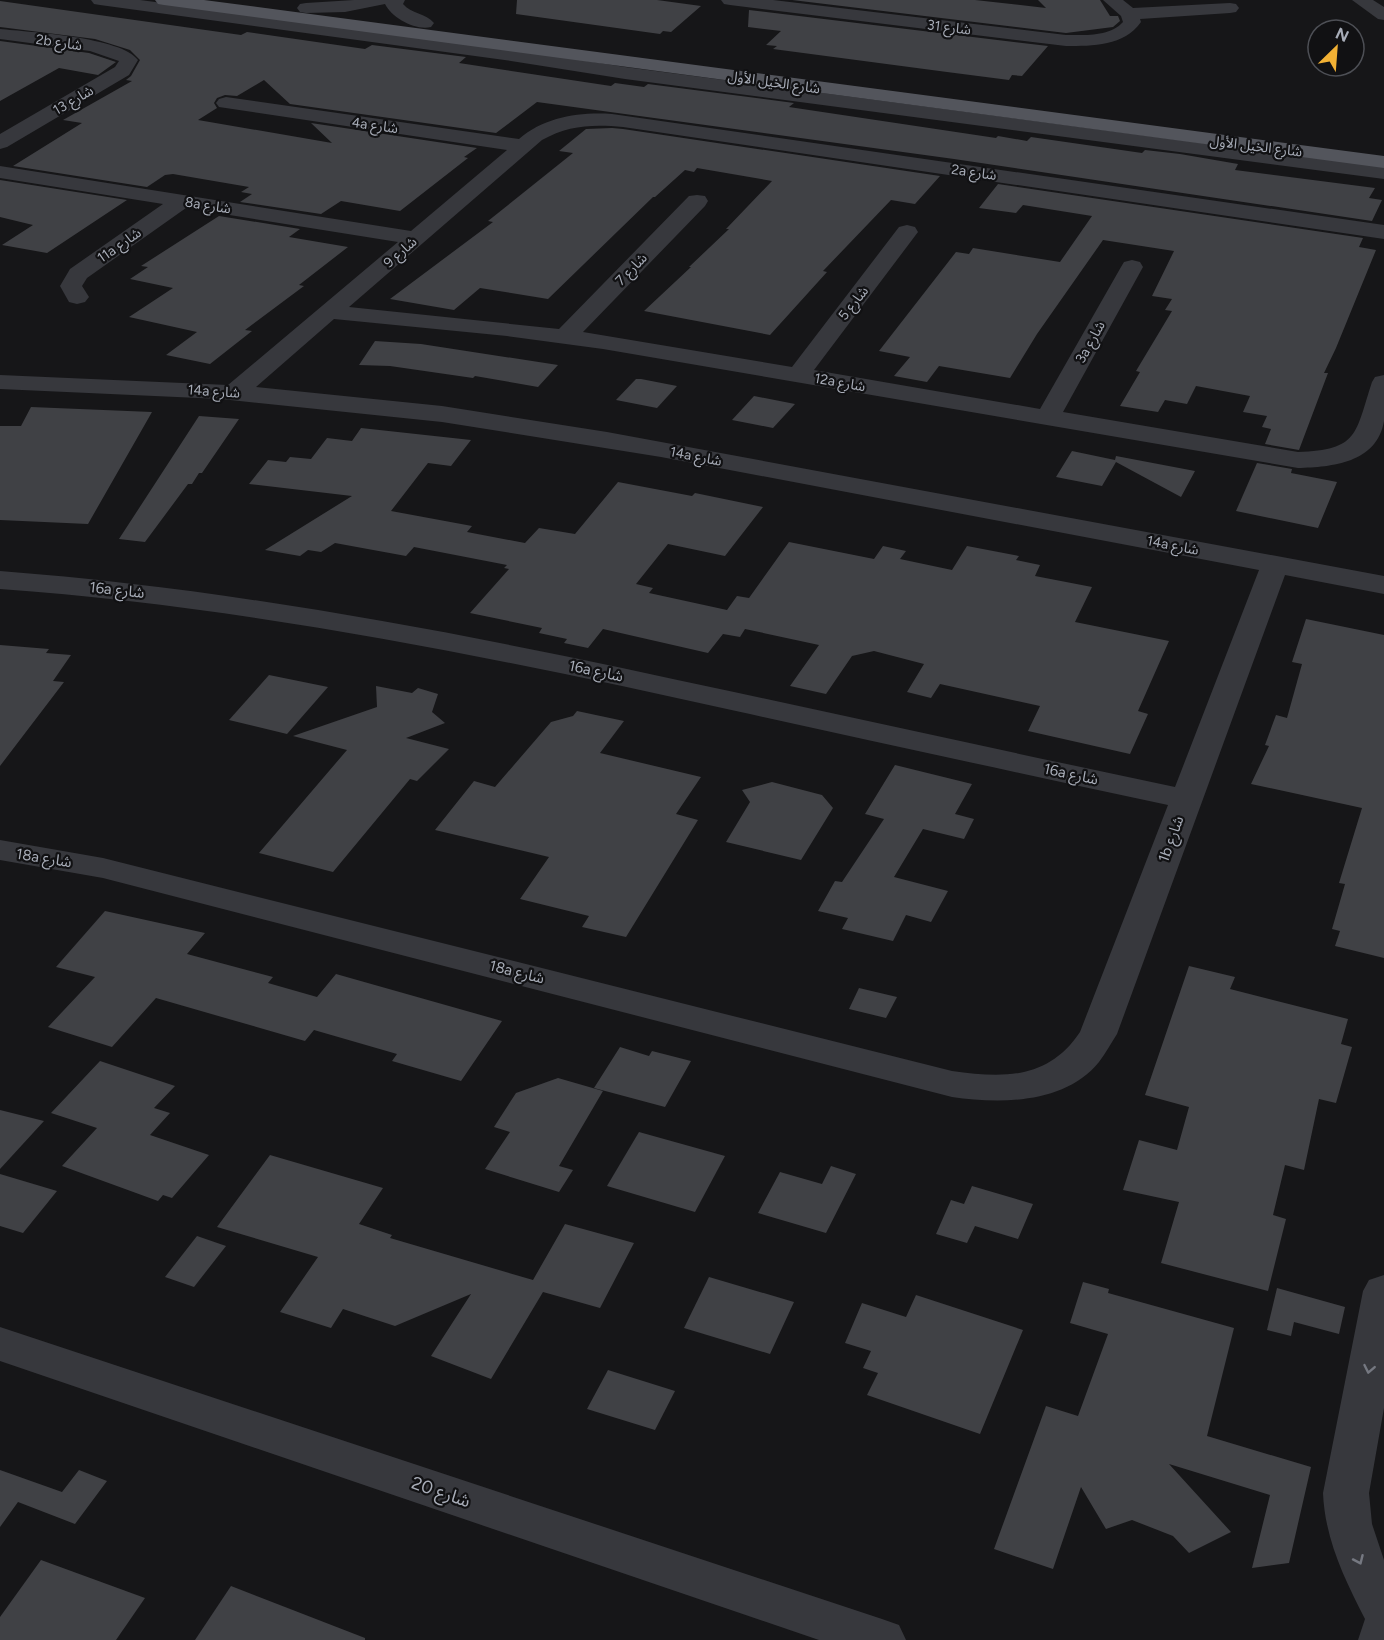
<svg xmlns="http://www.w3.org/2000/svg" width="1384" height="1640" font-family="Figtree,'Noto Sans Arabic',sans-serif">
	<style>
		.building { fill: #404145 }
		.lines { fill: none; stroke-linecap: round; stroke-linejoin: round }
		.minor { fill: #37383d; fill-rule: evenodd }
		.major { fill: #53555c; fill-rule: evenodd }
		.oneway { stroke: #757881 }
		.labels { text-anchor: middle; stroke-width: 4.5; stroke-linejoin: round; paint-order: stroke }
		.far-street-label { font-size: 14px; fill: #a8adb8; stroke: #111113 }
		.street-label { font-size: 15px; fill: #a8adb8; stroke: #111113 }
		.near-street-label { font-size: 18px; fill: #a8adb8; stroke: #111113 }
	</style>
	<rect width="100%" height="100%" fill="#161618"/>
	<!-- building -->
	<g class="building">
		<polygon points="517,0 657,0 701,6 671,32 663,31 660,34 516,14"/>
		<polygon points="792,0 975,0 1046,8 1038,0 1100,0 1110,16 1118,16 1120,21 1113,27 1066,33"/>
		<polygon points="0,1 241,35 247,32 365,49 372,45 466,57 459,63 611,86 615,83 644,87 648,84 794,103 789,107 996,138 998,136 1027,141 1031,137 1142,153 1145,150 1180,154 1238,164 1235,170 1375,188 1369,198 1382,200 1372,221 954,159 537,102 496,133 290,104 264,80 237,96 225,95 217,98 214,103 217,108 198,120 332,143 311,123 477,148 464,157 468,158 400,211 341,201 321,214 240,202 252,194 241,192 249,187 173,174 165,175 147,187 13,166 82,123 63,120 132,81 126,80 131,76 140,60 130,50 95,39 0,27"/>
		<polygon points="749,10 1048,46 1022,76 1012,75 1009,80 947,72 773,49 777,46 766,45 781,31 748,27"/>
		<polygon points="0,41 89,53 116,62 98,75 59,68 0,101"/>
		<polygon points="612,128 623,129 940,176 915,204 891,200 823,271 827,272 770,335 644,311 691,267 689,267 729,229 726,229 772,181 697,168 694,172 685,170 655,197 653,197 548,299 480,288 454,310 390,299 493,222 488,221 573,153 559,151 586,129"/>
		<polygon points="0,180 127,200 47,253 2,245 33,225 0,217"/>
		<polygon points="998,184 1363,238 1359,247 1376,250 1336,348 1324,373 1328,373 1299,450 1265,444 1271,429 1262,427 1267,416 1243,412 1250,396 1196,386 1187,404 1165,400 1158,412 1120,406 1140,372 1136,371 1172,311 1165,310 1172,299 1152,296 1174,251 1103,240 1037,334 1010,378 939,366 927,382 894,376 910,357 879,351 956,252 969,254 973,248 1060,262 1092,216 1023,205 1016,213 979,208"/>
		<polygon points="219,216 300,229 289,237 348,247 299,285 304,286 245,330 252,331 210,364 166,355 197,332 129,317 173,288 130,279 148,267 141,266"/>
		<polygon points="375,341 421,344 558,365 538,387 475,376 473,378 390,366 359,365"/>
		<polygon points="636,379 641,379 677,386 657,408 616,400"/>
		<polygon points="754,396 795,404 773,428 732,420"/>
		<polygon points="31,407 152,412 88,524 0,520 0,426 21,426"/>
		<polygon points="199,416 239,419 202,473 199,473 192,484 188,484 145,542 119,539"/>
		<polygon points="361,428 471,440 451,466 428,463 391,511 472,526 467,532 525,543 539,528 575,534 618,482 692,496 695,493 763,507 725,556 668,544 636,584 653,588 649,593 727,610 737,596 749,598 789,542 874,559 883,546 906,551 900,559 952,570 967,546 1019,556 1016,560 1040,565 1035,576 1092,587 1075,622 1169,641 1138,711 1148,714 1130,754 1028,731 1040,706 940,684 931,698 907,692 924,664 874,651 852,656 826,694 790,686 819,645 745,629 740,637 723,634 708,653 603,629 588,648 564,643 567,639 539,633 542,628 470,613 509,569 504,568 507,565 414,547 406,556 335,543 321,552 308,550 300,556 265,550 352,496 249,484 268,460 286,462 290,457 311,459 327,438 352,441"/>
		<polygon points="1072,451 1115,460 1116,456 1195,471 1181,497 1116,462 1102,486 1056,477"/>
		<polygon points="1257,463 1292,469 1291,473 1337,482 1318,528 1236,511"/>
		<polygon points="1306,619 1384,635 1384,958 1335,946 1340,931 1332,929 1345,884 1339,883 1362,808 1251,784 1269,746 1265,745 1276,715 1287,718 1302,664 1292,662"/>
		<polygon points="0,645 49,649 46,653 71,655 53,681 64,682 0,766"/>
		<polygon points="269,675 328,687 287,734 229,720"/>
		<polygon points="376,686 412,693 418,688 438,694 432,712 445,723 406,738 449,749 417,781 410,779 333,872 259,853 347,750 293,736 377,707"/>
		<polygon points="577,711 624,721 600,753 701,777 676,814 698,820 626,937 582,927 589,916 520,899 549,857 435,830 474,781 495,787 551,722 573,716"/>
		<polygon points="895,765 972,784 955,814 974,819 964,839 923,829 894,877 948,891 931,922 906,915 893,941 842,929 848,918 818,911 835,881 842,882 884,819 865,814"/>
		<polygon points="772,782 822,795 833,808 801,860 726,842 750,802 742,790"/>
		<polygon points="105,911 205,933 187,954 273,977 268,983 317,997 336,974 502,1021 461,1081 392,1061 397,1054 314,1030 305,1041 156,998 112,1047 48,1027 95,977 56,967"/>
		<polygon points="1189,966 1235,977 1230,989 1348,1019 1341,1044 1352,1047 1336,1103 1319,1099 1304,1170 1285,1165 1273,1215 1286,1219 1268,1291 1161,1263 1179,1202 1123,1190 1139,1140 1177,1150 1189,1107 1145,1095"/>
		<polygon points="859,988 897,997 886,1018 849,1009"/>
		<polygon points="620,1047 649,1056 652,1051 691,1061 665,1107 594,1088"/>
		<polygon points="100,1061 175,1086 154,1108 170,1113 150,1135 209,1155 172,1198 163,1195 158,1201 62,1166 97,1128 51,1113"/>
		<polygon points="558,1078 603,1091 559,1166 573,1170 559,1192 485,1169 510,1132 494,1127 516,1093"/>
		<polygon points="0,1110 44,1121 0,1169"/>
		<polygon points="639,1132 725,1156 695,1212 607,1186"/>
		<polygon points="270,1155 383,1188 359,1224 392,1235 390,1238 533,1280 565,1224 634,1243 600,1308 543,1292 491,1379 431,1356 471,1294 395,1326 343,1309 331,1328 280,1312 318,1257 217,1227"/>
		<polygon points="831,1166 856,1174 826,1233 758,1213 780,1172 822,1184"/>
		<polygon points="0,1174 57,1191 23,1233 0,1226"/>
		<polygon points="972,1186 1033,1204 1018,1239 975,1226 967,1243 936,1234 951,1200 964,1204"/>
		<polygon points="197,1236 226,1246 194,1287 165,1277"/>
		<polygon points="709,1277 794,1302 770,1354 684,1328"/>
		<polygon points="1083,1282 1109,1289 1108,1293 1234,1328 1207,1436 1311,1467 1289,1563 1252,1568 1270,1495 1169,1464 1231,1532 1189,1553 1173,1536 1132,1520 1106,1529 1081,1487 1053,1569 994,1549 1046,1406 1078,1416 1108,1334 1070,1323"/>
		<polygon points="1277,1288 1345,1307 1339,1334 1294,1322 1291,1336 1267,1330"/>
		<polygon points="916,1295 1023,1330 980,1434 867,1395 878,1373 863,1368 871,1351 845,1343 862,1303 906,1317"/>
		<polygon points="608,1370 675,1391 655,1430 587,1409"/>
		<polygon points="0,1470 62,1492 79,1470 107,1481 75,1524 18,1502 0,1527"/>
		<polygon points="41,1560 145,1598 116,1640 0,1640 0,1617"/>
		<polygon points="231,1586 365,1638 365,1640 195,1640"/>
	</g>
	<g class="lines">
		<!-- minor -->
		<g class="minor">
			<polygon points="91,0 140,0 511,49 625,67 1384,167 1384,179 625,79 511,61 100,5 94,4"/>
			<path d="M354,0H405L403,4C411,14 426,13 434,23L431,27C416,31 392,18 385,4L345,12L306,13L300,12L297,8L300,4L306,3Z"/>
			<path d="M721,0H773L1066,35C1084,35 1110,37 1123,22L1121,16L1103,0H1123L1133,8L1230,3L1236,4L1239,8L1236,12L1230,13L1140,19L1141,22C1124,46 1093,46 1066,46L730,5L724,4Z"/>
			<polygon points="1352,0 1373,0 1384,7 1384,20 1378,19"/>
			<path d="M0,29C29,32 122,37 138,60L129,75L7,147L0,149V134L115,67L119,61L90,51L0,39Z"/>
			<path d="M226,97L519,139C545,117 578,112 612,114L1384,225V239L623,127C594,124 568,125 542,140L349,307L559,329L689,196L697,195L705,196L708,201L705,206L583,332L792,367L899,227L907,225L915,227L918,232L814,370L1040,409L1121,267L1124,262L1132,260L1140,262L1143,267L1063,412L1298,452C1359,450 1355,434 1372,382L1375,377L1384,375C1384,389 1384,407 1384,421C1377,463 1332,467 1298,468L603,349L507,336L334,319L256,387L442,406L607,432L1384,576V594L1285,575L1117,1034C1111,1043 1106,1053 1099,1062C1065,1104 1001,1104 952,1097L103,878L0,860V840L103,858L952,1071C1003,1078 1048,1080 1080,1032L1168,805C1024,774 880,743 736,711C492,657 249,607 0,589V571C249,590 491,639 734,692C881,724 1028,756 1175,787L1259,570L661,457L442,422L221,399L0,389V375L228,385L398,242L186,208L87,278L82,286L89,297L85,302L77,304L69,302L60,286L70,269L163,204L0,178V166L411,231L507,150L219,107L216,103L219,99Z"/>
			<path d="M1384,1275V1408L1369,1493L1372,1524L1384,1560V1640H1358L1365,1619C1344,1578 1325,1539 1323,1493L1363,1291L1369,1280Z"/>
			<polygon points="0,1327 882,1619 899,1625 906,1640 819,1640 0,1361"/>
		</g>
		<!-- major -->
		<polygon class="major" points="155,0 204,0 1384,156 1384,168 164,5 158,4"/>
	</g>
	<!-- one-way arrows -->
	<defs><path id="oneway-chevron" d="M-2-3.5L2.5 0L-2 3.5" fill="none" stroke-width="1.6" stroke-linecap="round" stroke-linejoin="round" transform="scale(1.5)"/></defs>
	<g class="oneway">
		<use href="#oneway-chevron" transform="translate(1369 1369) rotate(101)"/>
		<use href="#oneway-chevron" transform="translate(1359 1560) rotate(66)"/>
	</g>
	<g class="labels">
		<!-- far-street labels -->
		<g class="far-street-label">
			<text transform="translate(949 27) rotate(7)" y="5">شارع 31</text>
			<text transform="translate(59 42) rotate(8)" y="5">2b شارع</text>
			<text transform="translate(774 82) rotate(8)" y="5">شارع الخيل الأول</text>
			<text transform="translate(73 100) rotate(-30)" y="5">شارع 13</text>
			<text transform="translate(375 125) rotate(8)" y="5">4a شارع</text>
			<text transform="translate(1256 146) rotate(7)" y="5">شارع الخيل الأول</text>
			<text transform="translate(974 172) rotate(8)" y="5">2a شارع</text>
			<text transform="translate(208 205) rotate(9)" y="5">8a شارع</text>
			<text transform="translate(119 245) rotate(-35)" y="5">11a شارع</text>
			<text transform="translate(400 252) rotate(-41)" y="5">شارع 9</text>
			<text transform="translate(631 269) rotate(-46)" y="5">شارع 7</text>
			<text transform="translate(853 303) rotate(-52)" y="5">شارع 5</text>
			<text transform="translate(1090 342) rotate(-61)" y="5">3a شارع</text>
			<text transform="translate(840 382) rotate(10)" y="5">12a شارع</text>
			<text transform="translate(214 391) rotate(4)" y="5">14a شارع</text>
			<text transform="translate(696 456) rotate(11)" y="5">14a شارع</text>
			<text transform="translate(1173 545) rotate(11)" y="5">14a شارع</text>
		</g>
		<!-- street labels -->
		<g class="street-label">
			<text transform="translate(117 590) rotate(6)" y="5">16a شارع</text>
			<text transform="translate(596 671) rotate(12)" y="5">16a شارع</text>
			<text transform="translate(1071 774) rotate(12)" y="5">16a شارع</text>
			<text transform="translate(1171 839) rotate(-70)" y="5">1b شارع</text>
			<text transform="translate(44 858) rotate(9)" y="5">18a شارع</text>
			<text transform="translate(517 972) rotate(14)" y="5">18a شارع</text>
		</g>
		<!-- near-street labels -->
		<g class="near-street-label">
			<text transform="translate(441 1492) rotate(19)" y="6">شارع 20</text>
		</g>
	</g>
	<!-- north arrow -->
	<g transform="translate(1336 48) rotate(25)"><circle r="28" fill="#111113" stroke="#4d4f55" stroke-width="1.5"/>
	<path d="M0-4.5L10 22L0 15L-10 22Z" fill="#f2b134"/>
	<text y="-9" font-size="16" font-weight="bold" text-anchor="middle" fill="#a8adb8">N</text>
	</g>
</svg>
